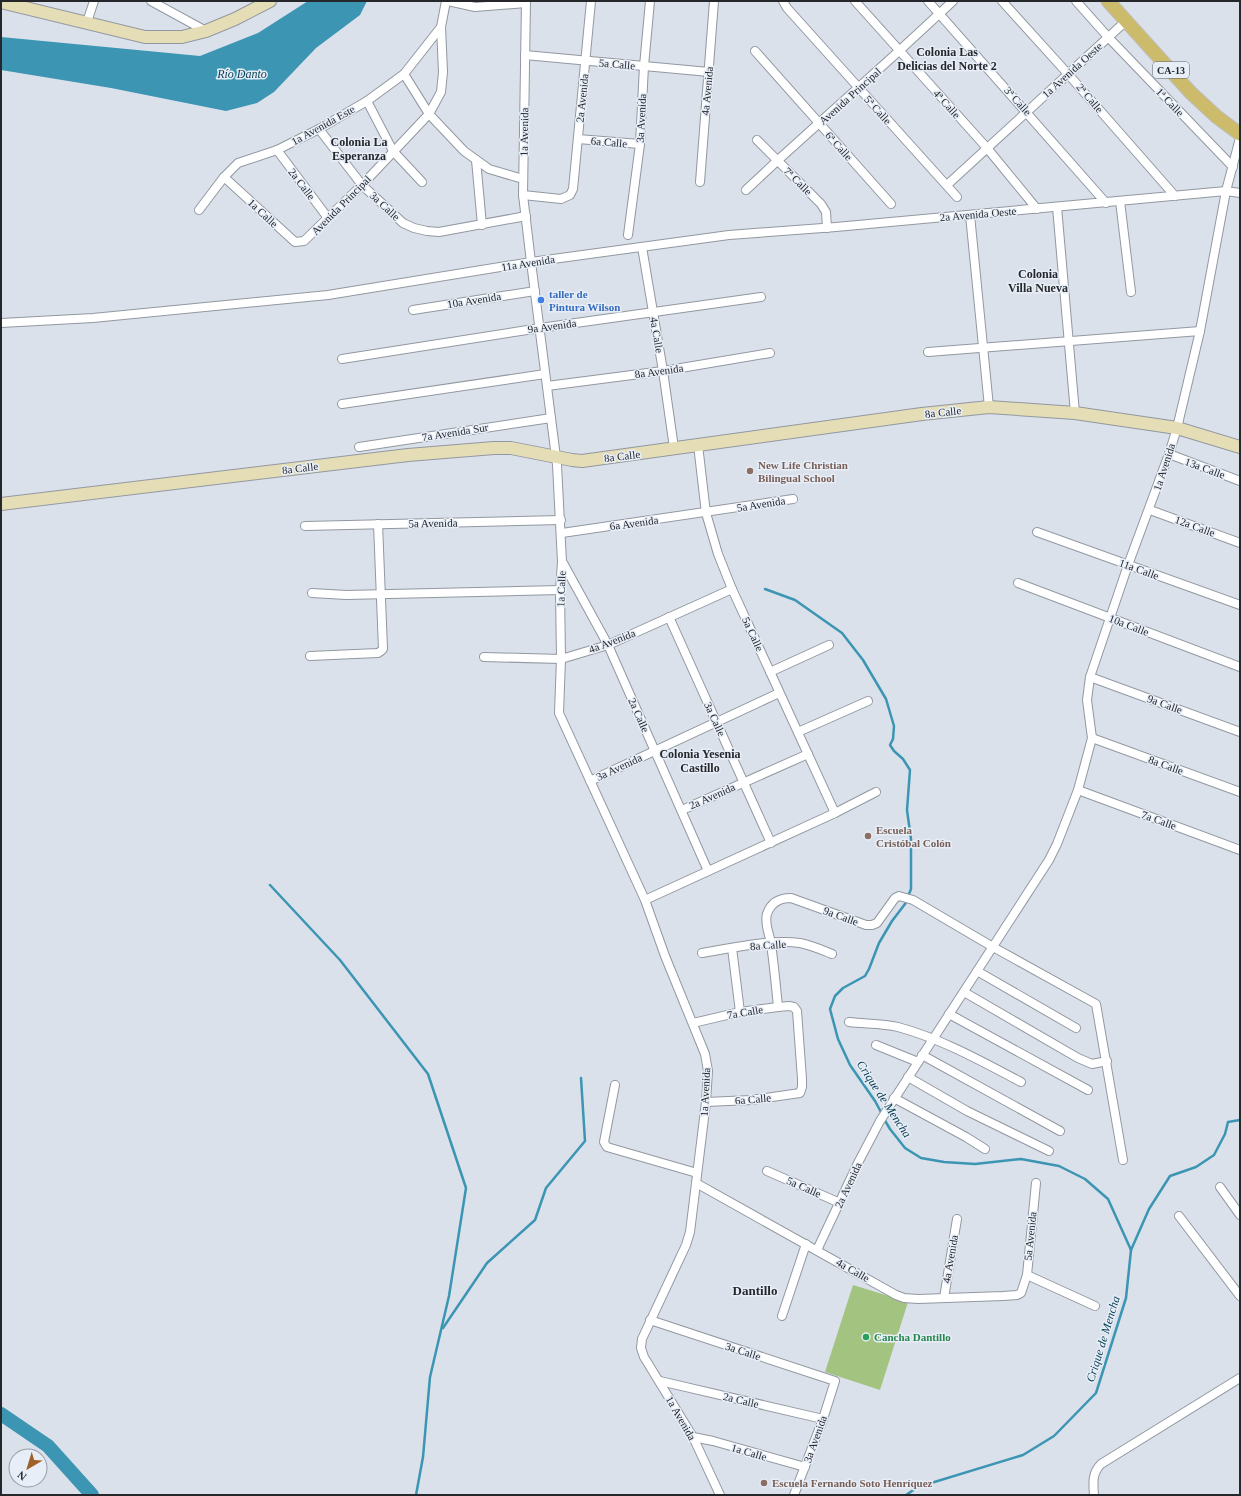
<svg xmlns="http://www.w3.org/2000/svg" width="1241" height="1496" font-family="'Times New Roman',serif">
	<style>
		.green { fill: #a3c380 }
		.water { fill: #3b95b3 }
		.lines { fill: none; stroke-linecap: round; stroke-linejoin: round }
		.stream { stroke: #3b95b3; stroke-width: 2.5 }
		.river { stroke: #3b95b3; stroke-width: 14 }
		.street-casing { stroke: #9298a1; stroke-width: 10 }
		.secondary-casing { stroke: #9298a1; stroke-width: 14 }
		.primary-casing { stroke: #bebebf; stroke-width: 15 }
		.street { stroke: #fff; stroke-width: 8 }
		.secondary { stroke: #e5ddb5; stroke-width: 12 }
		.primary { stroke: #cbbb6a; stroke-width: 13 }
		.shop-dot { fill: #3f7fe0; stroke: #e7eef8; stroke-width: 1.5 }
		.education-dot { fill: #8d6e63; stroke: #e7eef8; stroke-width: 1.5 }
		.leisure-dot { fill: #2e9e5b; stroke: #e7eef8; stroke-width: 1.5 }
		.labels { text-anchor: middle; stroke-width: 3; stroke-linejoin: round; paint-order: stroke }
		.shield { fill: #e7eef8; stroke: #5f6368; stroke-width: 1 }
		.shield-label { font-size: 10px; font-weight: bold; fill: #25272b }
		.street-label { font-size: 11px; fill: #25272b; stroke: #e7eef8 }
		.shop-label { font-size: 11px; font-weight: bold; fill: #366cbe; stroke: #e7eef8; text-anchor: start }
		.education-label { font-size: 11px; font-weight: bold; fill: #785e54; stroke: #e7eef8; text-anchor: start }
		.leisure-label { font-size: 11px; font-weight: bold; fill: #27864d; stroke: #e7eef8; text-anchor: start }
		.neighbourhood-label { font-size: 12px; font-weight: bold; fill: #25272b; stroke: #e7eef8 }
		.water-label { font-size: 12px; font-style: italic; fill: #063d4e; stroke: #e7eef8 }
		.quarter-label { font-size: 13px; font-weight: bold; fill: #25272b; stroke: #e7eef8 }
	</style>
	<rect width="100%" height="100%" fill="#dae1ea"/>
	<!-- green -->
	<polygon class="green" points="853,1285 908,1302 880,1390 825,1372"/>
	<!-- water -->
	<polygon class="water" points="308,1 367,1 360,15 316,48 274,92 257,103 226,111 111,88 1,70 1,37 200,56 258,33"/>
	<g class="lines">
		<!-- stream -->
		<g class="stream">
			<polyline points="765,589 795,600 842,633 863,660 886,699 894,726 893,739 890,745 894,751 903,759 910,770 907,810 911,839 911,889 905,904 892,921 879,943 869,969 865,976 843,988 835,996 830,1009 838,1039 850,1065 875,1101 882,1114"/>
			<polyline points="270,885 340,960 428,1074 466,1188 449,1296 430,1377 423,1457 416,1495"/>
			<polyline points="884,1119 890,1129 905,1148 921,1158 944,1162 975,1164 1021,1159 1059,1166 1085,1179 1108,1199 1131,1250 1126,1298 1096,1393 1054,1436 1023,1455 918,1487 906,1495"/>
			<polyline points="1131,1250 1149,1209 1170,1176 1196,1167 1214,1155 1225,1134 1228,1122 1240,1120"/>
			<polyline points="443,1328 487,1263 535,1220 546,1188 585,1141 581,1078"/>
		</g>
		<!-- river -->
		<polyline class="river" points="1,1414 48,1446 92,1495"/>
		<defs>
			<g id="street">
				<polyline points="151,1 206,31"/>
				<polyline points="448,1 475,7 526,3"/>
				<polyline points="526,1 523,195 531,262 557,465 562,562 560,590 561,659 559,713 645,900 665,956 705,1054 708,1071 706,1102 690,1232 686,1245 642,1339 641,1348 644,1357 693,1437 720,1495"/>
				<polyline points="783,1 787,8 957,197"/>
				<polyline points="855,1 987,148 1037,209"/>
				<polyline points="928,1 1106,203"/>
				<polyline points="1002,1 1068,74 1175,196"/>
				<polyline points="1076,1 1108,37 1233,167"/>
				<polyline points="87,22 94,1"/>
				<polyline points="755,51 891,204"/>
				<polyline points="525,55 709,72"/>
				<polyline points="404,74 429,114 464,151 489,169 523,179"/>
				<polyline points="367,101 393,151 422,182"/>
				<polyline points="319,129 362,185 403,223 414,228 427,231 439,232 526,216"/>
				<polyline points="578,139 640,144"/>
				<polyline points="757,140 821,204 826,212 827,228"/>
				<polyline points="277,150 328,218"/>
				<polyline points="476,160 482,225"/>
				<polyline points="224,177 295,242 304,241 362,185 429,114 441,92 443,72 441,27 446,1"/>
				<polyline points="700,182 714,1"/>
				<polyline points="947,185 1126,21"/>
				<polyline points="746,190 777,161 899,51 953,1"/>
				<polyline points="523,195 561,199 570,195 573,189 591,1"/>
				<polyline points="1120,201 1131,292"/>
				<polyline points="1057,207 1075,413"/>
				<polyline points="199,210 224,177 238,163 277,150 319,129 367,101 404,74 441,27"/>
				<polyline points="970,215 989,407"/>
				<polyline points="628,235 640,144 644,66 650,1"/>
				<polyline points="642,247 663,371 674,448"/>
				<polyline points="413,310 535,291"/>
				<polyline points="1,323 93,318 328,295 531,262 729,235 836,227 1226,191 1240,193"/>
				<polyline points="928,352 1200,331"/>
				<polyline points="342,359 540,328 761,297"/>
				<polyline points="547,386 663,371 770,353"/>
				<polyline points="342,404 545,374"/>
				<polyline points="698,445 706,513 718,554 732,589 835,813"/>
				<polyline points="359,447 551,418"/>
				<polyline points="1169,454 1240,481"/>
				<polyline points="1150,510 1240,543"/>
				<polyline points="305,526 561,520"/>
				<polyline points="1037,532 1240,605"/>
				<polyline points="562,533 793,499"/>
				<polyline points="563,563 608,645 708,871"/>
				<polyline points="1018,583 1240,667"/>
				<polyline points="312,593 346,595 560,590"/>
				<polyline points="669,617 771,843"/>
				<polyline points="310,656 378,653 381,651 383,649 378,524"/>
				<polyline points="484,657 561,659 608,645 732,589"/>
				<polyline points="770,672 829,645"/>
				<polyline points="1090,677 1240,732"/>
				<polyline points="798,732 868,701"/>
				<polyline points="1092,738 1240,792"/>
				<polyline points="590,781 779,693"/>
				<polyline points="1078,790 1240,850"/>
				<polyline points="682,810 808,754"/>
				<polyline points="645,900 835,813 876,792"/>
				<polyline points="732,948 740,1012"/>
				<path d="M702,953C732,948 770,939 800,943C811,945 822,950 832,954"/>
				<polyline points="977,971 1076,1028"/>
				<polyline points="964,992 1078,1058 1092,1064 1107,1061"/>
				<path d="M778,1007C776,986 774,965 771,944C770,935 764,924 767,914C771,902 780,898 791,898L866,925H872L877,923L895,898L899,896L913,900L993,947L1096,1004L1123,1160"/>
				<polyline points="949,1014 1088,1090"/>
				<path d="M849,1022C864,1024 882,1023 898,1027C942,1039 981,1061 1021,1082"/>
				<polyline points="693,1023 740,1012 778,1007 789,1006 794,1007 797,1011 802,1079 802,1087 800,1093 751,1100 706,1102"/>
				<polyline points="876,1045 918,1062"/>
				<polyline points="922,1055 1060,1131"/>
				<polyline points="908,1077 967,1111 1049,1151"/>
				<polyline points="615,1085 604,1142 607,1147 697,1173"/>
				<polyline points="894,1098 966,1137 985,1149"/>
				<polyline points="767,1171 840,1203"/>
				<polyline points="696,1183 896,1295 904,1298 918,1299 1003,1296 1017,1295 1021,1293 1027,1275 1036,1183"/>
				<polyline points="1220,1187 1240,1215"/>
				<polyline points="1179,1216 1240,1296"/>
				<polyline points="817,1250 859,1161 880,1121 1049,860 1057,844 1078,790 1092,738 1087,700 1090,677 1128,565 1169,454 1177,428 1200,331 1226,191 1240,138"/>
				<polyline points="1027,1275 1095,1306"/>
				<polyline points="944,1298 957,1219"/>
				<polyline points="782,1316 806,1244"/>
				<polyline points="650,1320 835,1381 823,1419 794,1495"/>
				<polyline points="660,1381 823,1419"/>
				<polyline points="693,1437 713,1441 805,1467"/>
				<path d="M1094,1495C1093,1483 1092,1473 1101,1464L1240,1378"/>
			</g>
			<g id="secondary">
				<polyline points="1,2 145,37 182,37 206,31 235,19 270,1"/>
				<polyline points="1,504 408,455 494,448 511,448 572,460 582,461 922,414 989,407 1075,413 1177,428 1240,447"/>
			</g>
			<polyline id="primary" points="1108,1 1191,93 1217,117 1240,134"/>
		</defs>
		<!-- street casing -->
		<use href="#street" class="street-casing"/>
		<!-- secondary casing -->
		<use href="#secondary" class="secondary-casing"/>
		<!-- primary casing -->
		<use href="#primary" class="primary-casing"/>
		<!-- street -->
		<use href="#street" class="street"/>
		<!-- secondary -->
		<use href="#secondary" class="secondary"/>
		<!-- primary -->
		<use href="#primary" class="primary"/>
	</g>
	<!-- markers -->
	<circle class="shop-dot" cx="541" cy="300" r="4"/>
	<g class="education-dot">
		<circle cx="750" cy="471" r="4"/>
		<circle cx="868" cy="836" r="4"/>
		<circle cx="764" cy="1483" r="4"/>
	</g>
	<circle class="leisure-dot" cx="866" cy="1337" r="4"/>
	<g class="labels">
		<!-- shield labels -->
		<rect class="shield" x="1153" y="62" width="36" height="16" rx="3"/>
		<g class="shield-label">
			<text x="1171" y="74">CA-13</text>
		</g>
		<!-- street labels -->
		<g class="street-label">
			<text transform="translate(617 64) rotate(5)" y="4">5a Calle</text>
			<text transform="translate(1072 70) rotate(-42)" y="4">1a Avenida Oeste</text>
			<text transform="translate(707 91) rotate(-85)" y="4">4a Avenida</text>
			<text transform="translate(850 96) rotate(-42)" y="4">Avenida Principal</text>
			<text transform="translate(582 98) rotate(-84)" y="4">2a Avenida</text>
			<text transform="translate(1090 98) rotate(49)" y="4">2ª Calle</text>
			<text transform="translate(1018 101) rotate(48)" y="4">3ª Calle</text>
			<text transform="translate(1170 102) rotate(46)" y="4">1ª Calle</text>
			<text transform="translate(947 104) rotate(48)" y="4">4ª Calle</text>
			<text transform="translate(878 110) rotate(48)" y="4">5ª Calle</text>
			<text transform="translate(641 118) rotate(-87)" y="4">3a Avenida</text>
			<text transform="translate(323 125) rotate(-29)" y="4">1a Avenida Este</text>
			<text transform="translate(524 132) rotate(-89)" y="4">1a Avenida</text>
			<text transform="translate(609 142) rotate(5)" y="4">6a Calle</text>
			<text transform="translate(839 146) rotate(48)" y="4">6ª Calle</text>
			<text transform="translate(798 181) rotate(45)" y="4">7ª Calle</text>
			<text transform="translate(302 184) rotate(53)" y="4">2a Calle</text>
			<text transform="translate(341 205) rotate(-45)" y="4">Avenida Principal</text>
			<text transform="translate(385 206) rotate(43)" y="4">3a Calle</text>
			<text transform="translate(263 213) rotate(43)" y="4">1a Calle</text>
			<text transform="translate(978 214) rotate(-5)" y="4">2a Avenida Oeste</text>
			<text transform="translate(528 263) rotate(-9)" y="4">11a Avenida</text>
			<text transform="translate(474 300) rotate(-9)" y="4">10a Avenida</text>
			<text transform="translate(552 326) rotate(-8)" y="4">9a Avenida</text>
			<text transform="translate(657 335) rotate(80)" y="4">4a Calle</text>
			<text transform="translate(659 371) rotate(-8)" y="4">8a Avenida</text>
			<text transform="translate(943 412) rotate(-6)" y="4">8a Calle</text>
			<text transform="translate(455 432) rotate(-9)" y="4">7a Avenida Sur</text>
			<text transform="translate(622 456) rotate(-7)" y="4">8a Calle</text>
			<text transform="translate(1164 467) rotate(-72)" y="4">1a Avenida</text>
			<text transform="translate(300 468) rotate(-7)" y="4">8a Calle</text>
			<text transform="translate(1205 468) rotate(20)" y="4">13a Calle</text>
			<text transform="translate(761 504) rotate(-9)" y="4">5a Avenida</text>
			<text transform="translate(433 523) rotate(-1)" y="4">5a Avenida</text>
			<text transform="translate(634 523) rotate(-8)" y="4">6a Avenida</text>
			<text transform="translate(1195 526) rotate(20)" y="4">12a Calle</text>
			<text transform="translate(1139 569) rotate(20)" y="4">11a Calle</text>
			<text transform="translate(561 589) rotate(-88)" y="4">1a Calle</text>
			<text transform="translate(1129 625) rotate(21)" y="4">10a Calle</text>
			<text transform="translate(753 634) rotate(65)" y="4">5a Calle</text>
			<text transform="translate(612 641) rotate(-21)" y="4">4a Avenida</text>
			<text transform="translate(1165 704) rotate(20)" y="4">9a Calle</text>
			<text transform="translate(639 715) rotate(66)" y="4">2a Calle</text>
			<text transform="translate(715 719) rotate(65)" y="4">3a Calle</text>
			<text transform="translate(1166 765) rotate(20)" y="4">8a Calle</text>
			<text transform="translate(619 767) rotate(-25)" y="4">3a Avenida</text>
			<text transform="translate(712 796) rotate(-24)" y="4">2a Avenida</text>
			<text transform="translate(1159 820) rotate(20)" y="4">7a Calle</text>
			<text transform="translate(841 916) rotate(20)" y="4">9a Calle</text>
			<text transform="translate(768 945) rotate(-4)" y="4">8a Calle</text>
			<text transform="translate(745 1012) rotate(-10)" y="4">7a Calle</text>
			<text transform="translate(705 1092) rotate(-87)" y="4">1a Avenida</text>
			<text transform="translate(753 1099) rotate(-5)" y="4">6a Calle</text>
			<text transform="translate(848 1185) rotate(-65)" y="4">2a Avenida</text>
			<text transform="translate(804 1187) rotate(24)" y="4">5a Calle</text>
			<text transform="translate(1030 1236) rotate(-84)" y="4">5a Avenida</text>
			<text transform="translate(950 1259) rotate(-80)" y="4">4a Avenida</text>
			<text transform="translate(853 1270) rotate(30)" y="4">4a Calle</text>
			<text transform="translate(743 1351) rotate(18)" y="4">3a Calle</text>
			<text transform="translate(741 1400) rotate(13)" y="4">2a Calle</text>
			<text transform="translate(681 1418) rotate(60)" y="4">1a Avenida</text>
			<text transform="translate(815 1439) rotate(-70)" y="4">3a Avenida</text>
			<text transform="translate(749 1452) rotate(16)" y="4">1a Calle</text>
		</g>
		<!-- shop labels -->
		<g class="shop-label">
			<text x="549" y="298">taller de<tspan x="549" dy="13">Pintura Wilson</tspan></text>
		</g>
		<!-- education labels -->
		<g class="education-label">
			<text x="758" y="469">New Life Christian<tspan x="758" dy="13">Bilingual School</tspan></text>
			<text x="876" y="834">Escuela<tspan x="876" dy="13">Cristóbal Colón</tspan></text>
			<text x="772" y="1487">Escuela Fernando Soto Henríquez</text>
		</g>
		<!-- leisure labels -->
		<g class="leisure-label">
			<text x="874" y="1341">Cancha Dantillo</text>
		</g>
		<!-- neighbourhood labels -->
		<g class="neighbourhood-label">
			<text x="947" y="56">Colonia Las<tspan x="947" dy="14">Delicias del Norte 2</tspan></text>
			<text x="359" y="146">Colonia La<tspan x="359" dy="14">Esperanza</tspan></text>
			<text x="1038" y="278">Colonia<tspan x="1038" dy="14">Villa Nueva</tspan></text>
			<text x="700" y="758">Colonia Yesenia<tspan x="700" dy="14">Castillo</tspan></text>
		</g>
		<!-- water labels -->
		<g class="water-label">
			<text x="242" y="78">Río Danto</text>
			<text transform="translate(884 1099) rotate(57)" y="4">Crique de Mencha</text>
			<text transform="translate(1103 1339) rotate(-73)" y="4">Crique de Mencha</text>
		</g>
		<!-- quarter labels -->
		<g class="quarter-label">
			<text x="755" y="1295">Dantillo</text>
		</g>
	</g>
	<!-- border -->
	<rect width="1241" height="1496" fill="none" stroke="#25272b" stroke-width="4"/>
	<!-- north arrow -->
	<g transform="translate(28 1468) rotate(218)"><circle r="19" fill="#e7eef8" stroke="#999ea6"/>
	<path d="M0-3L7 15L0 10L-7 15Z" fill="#a06129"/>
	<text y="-6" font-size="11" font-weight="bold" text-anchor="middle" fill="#25272b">N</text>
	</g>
</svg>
